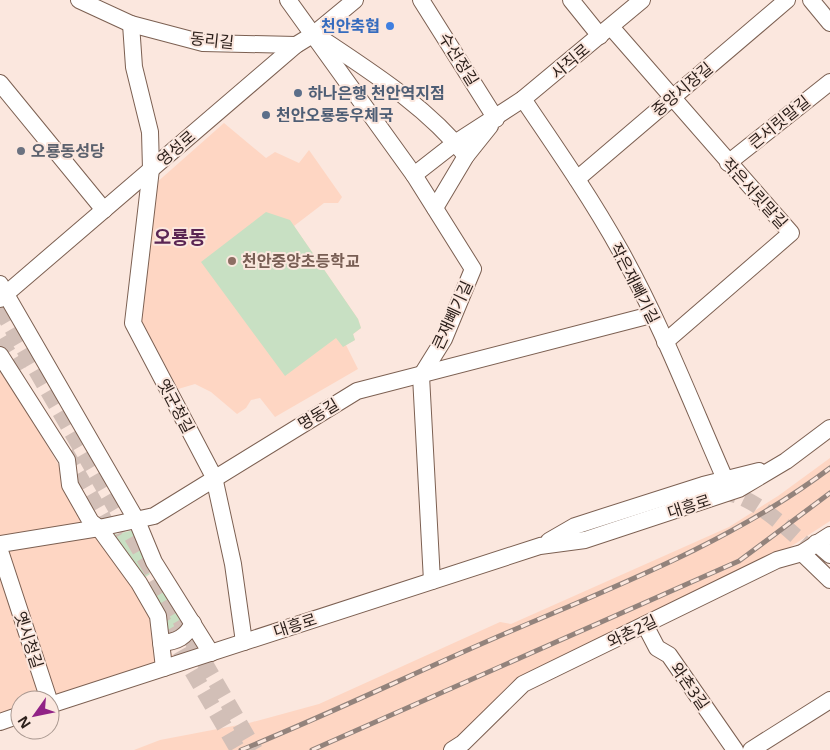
<svg xmlns="http://www.w3.org/2000/svg" width="830" height="750" font-family="'Noto Sans','Noto Sans KR',sans-serif">
	<style>
		.built { fill: #fed6c3 }
		.grass { fill: #c8e0c3 }
		.lines { fill: none; stroke-linecap: round; stroke-linejoin: round }
		.minor-tunnel { stroke: #d2bfb7; stroke-width: 16; stroke-dasharray: 16 8; stroke-linecap: butt }
		.minor-casing { stroke: #7c6052; stroke-width: 18 }
		.minor { stroke: #fff; stroke-width: 16 }
		.rail-casing { stroke: #93837c; stroke-width: 5 }
		.rail { stroke: #fbe7de; stroke-width: 3; stroke-dasharray: 9; stroke-linecap: butt }
		.shop-dot { fill: #3f7fe0; stroke: #fbe7de; stroke-width: 2 }
		.service-dot { fill: #5c6f8a; stroke: #fbe7de; stroke-width: 2 }
		.worship-dot { fill: #6b7280; stroke: #fbe7de; stroke-width: 2 }
		.education-dot { fill: #8d6e63; stroke: #fbe7de; stroke-width: 2 }
		.labels { text-anchor: middle; stroke-width: 4; stroke-linejoin: round; paint-order: stroke }
		.shop-label { font-size: 16px; font-weight: bold; fill: #366cbe; stroke: #fbe7de; text-anchor: end }
		.street-label { font-size: 16px; fill: #2d211c; stroke: #fbe7de }
		.service-label { font-size: 16px; font-weight: bold; fill: #4e5e75; stroke: #fbe7de; text-anchor: start }
		.worship-label { font-size: 16px; font-weight: bold; fill: #5b616d; stroke: #fbe7de; text-anchor: start }
		.education-label { font-size: 16px; font-weight: bold; fill: #785e54; stroke: #fbe7de; text-anchor: start }
		.quarter-label { font-size: 19px; font-weight: bold; fill: #5a2553; stroke: #fbe7de }
	</style>
	<rect width="100%" height="100%" fill="#fbe7de"/>
	<!-- built -->
	<g class="built">
		<polygon points="224,123 266,158 275,152 299,163 309,150 342,197 338,203 324,203 294,226 358,319 361,328 353,334 355,340 346,345 358,369 275,417 260,398 251,400 246,408 237,414 211,392 195,384 178,389 140,318 155,184"/>
		<polygon points="0,367 175,659 50,700 20,700 20,710 0,716"/>
		<polygon points="830,458 830,521 784,551 510,684 456,742 452,750 134,750 160,740 249,723 319,704 500,622 511,624 729,527 778,496"/>
	</g>
	<!-- grass -->
	<g class="grass">
		<polygon points="266,212 290,220 358,319 361,328 353,334 355,340 343,347 336,338 285,376 201,262"/>
		<polygon points="134,530 154,565 147,570 150,574 141,580 112,535"/>
		<polygon points="162,578 188,620 170,641 149,587"/>
	</g>
	<g class="lines">
		<!-- minor-tunnel -->
		<g class="minor-tunnel">
			<polyline points="0,308 255,750"/>
			<polyline points="0,339 19,371"/>
			<polyline points="66,453 115,538"/>
			<path d="M721,492C756,494 799,540 825,563"/>
			<polyline points="156,609 238,750"/>
		</g>
		<defs>
			<g id="minor">
				<polyline points="79,0 131,24 203,43 296,45"/>
				<polyline points="288,0 414,175 473,269 444,339 421,376 432,581"/>
				<polyline points="421,0 496,119"/>
				<polyline points="571,0 600,36"/>
				<polyline points="811,0 830,23"/>
				<polyline points="131,24 134,67 150,132 151,169 133,323 214,477 233,564 244,642"/>
				<polyline points="611,27 791,233 665,342"/>
				<path d="M322,39C373,73 428,108 466,156"/>
				<polyline points="0,83 104,210"/>
				<path d="M523,99C557,149 591,198 620,250C661,323 691,402 725,479"/>
				<polyline points="728,163 830,82"/>
				<polyline points="414,175 455,143 523,99 642,0"/>
				<polyline points="577,179 787,0"/>
				<polyline points="435,208 466,156 490,126"/>
				<polyline points="0,284 137,521 154,562 211,653"/>
				<polyline points="0,299 296,45 314,34 355,0"/>
				<polyline points="0,355 67,460 70,485 91,522 99,528 139,583 158,616 164,668"/>
				<polyline points="549,541 575,526 703,485 759,471"/>
				<polyline points="816,543 830,555"/>
				<polyline points="0,544 99,528 154,516 357,391 651,315"/>
				<polyline points="0,551 49,700"/>
				<polyline points="802,553 830,580"/>
				<polyline points="645,625 657,648 669,655 735,750"/>
				<path d="M161,643C177,642 186,637 193,623"/>
				<polyline points="50,705 540,546 585,540 739,489 786,461 830,428"/>
				<polyline points="0,722 20,715"/>
				<polyline points="452,750 463,743 523,684 777,560 802,553 830,535"/>
				<polyline points="751,750 830,700"/>
			</g>
		</defs>
		<!-- minor casing -->
		<use href="#minor" class="minor-casing"/>
		<!-- minor -->
		<use href="#minor" class="minor"/>
		<defs>
			<g id="rail">
				<path d="M241,750C330,714 416,672 504,634C616,586 732,542 830,468"/>
				<polyline points="312,750 739,561 830,493"/>
			</g>
		</defs>
		<!-- rail casing -->
		<use href="#rail" class="rail-casing"/>
		<!-- rail -->
		<use href="#rail" class="rail"/>
	</g>
	<!-- markers -->
	<circle class="shop-dot" cx="390" cy="26" r="5"/>
	<g class="service-dot">
		<circle cx="298" cy="93" r="5"/>
		<circle cx="266" cy="115" r="5"/>
	</g>
	<circle class="worship-dot" cx="21" cy="151" r="5"/>
	<circle class="education-dot" cx="232" cy="261" r="5"/>
	<g class="labels">
		<!-- shop labels -->
		<g class="shop-label">
			<text x="380" y="32">천안축협</text>
		</g>
		<!-- street labels -->
		<g class="street-label">
			<text transform="translate(212 40) rotate(6)" y="6">동리길</text>
			<text transform="translate(459 59) rotate(58)" y="6">수선정길</text>
			<text transform="translate(570 61) rotate(-40)" y="6">사직로</text>
			<text transform="translate(682 89) rotate(-40)" y="6">중앙시장길</text>
			<text transform="translate(779 122) rotate(-39)" y="6">큰서릿말길</text>
			<text transform="translate(176 148) rotate(-41)" y="6">영성로</text>
			<text transform="translate(755 193) rotate(48)" y="6">작은서릿말길</text>
			<text transform="translate(635 283) rotate(63)" y="6">작은재빼기길</text>
			<text transform="translate(452 315) rotate(-65)" y="6">큰재빼기길</text>
			<text transform="translate(176 406) rotate(62)" y="6">옛군청길</text>
			<text transform="translate(318 414) rotate(-31)" y="6">명동길</text>
			<text transform="translate(689 506) rotate(-18)" y="6">대흥로</text>
			<text transform="translate(295 625) rotate(-18)" y="6">대흥로</text>
			<text transform="translate(632 631) rotate(-26)" y="6">와촌2길</text>
			<text transform="translate(29 640) rotate(72)" y="6">옛시청길</text>
			<text transform="translate(690 686) rotate(55)" y="6">와촌3길</text>
		</g>
		<!-- service labels -->
		<g class="service-label">
			<text x="308" y="99">하나은행 천안역지점</text>
			<text x="276" y="121">천안오룡동우체국</text>
		</g>
		<!-- worship labels -->
		<g class="worship-label">
			<text x="31" y="157">오룡동성당</text>
		</g>
		<!-- education labels -->
		<g class="education-label">
			<text x="242" y="267">천안중앙초등학교</text>
		</g>
		<!-- quarter labels -->
		<g class="quarter-label">
			<text x="180" y="244">오룡동</text>
		</g>
	</g>
	<!-- north arrow -->
	<g transform="translate(35 715) rotate(237)"><circle r="24" fill="#fbe7de" stroke="#a99890"/>
	<path d="M0-4L9 19L0 12L-9 19Z" fill="#912386"/>
	<text y="-8" font-size="14" font-weight="bold" text-anchor="middle" fill="#2d211c">N</text>
	</g>
</svg>
